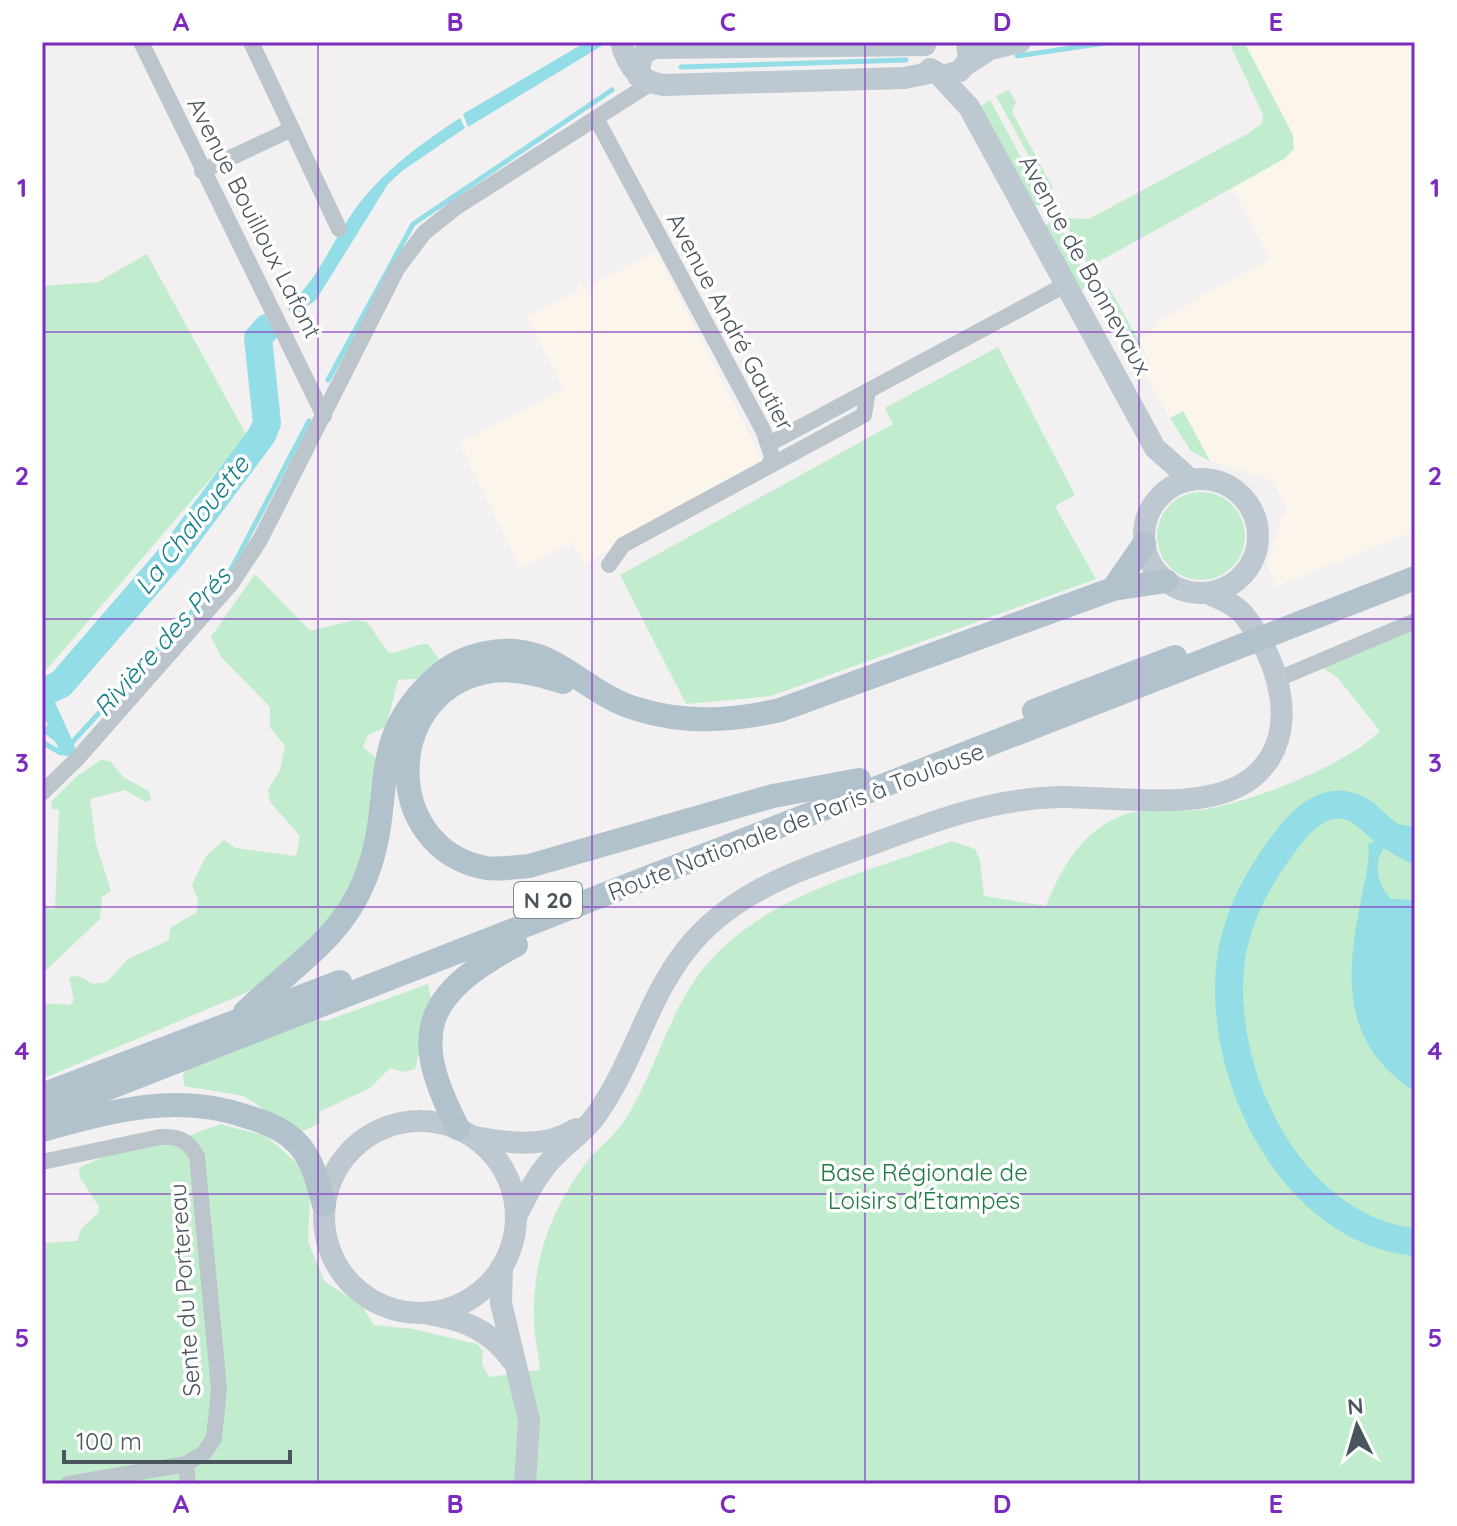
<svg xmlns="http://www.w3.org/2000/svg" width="1457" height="1526" font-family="Quicksand,sans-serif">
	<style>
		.commercial { fill: #fbf5eb }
		.green { fill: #c2ecce }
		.water { fill: #92dde6 }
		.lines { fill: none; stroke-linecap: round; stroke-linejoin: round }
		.stream { stroke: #92dde6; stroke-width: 5 }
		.canal { stroke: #92dde6; stroke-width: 16 }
		.river { stroke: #92dde6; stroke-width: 28 }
		.street { stroke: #bcc5cb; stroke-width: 16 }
		.secondary { stroke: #bdc8d0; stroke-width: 22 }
		.primary { stroke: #b1c2cc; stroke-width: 24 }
		.grid { fill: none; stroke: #7b2cbf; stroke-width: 2; stroke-opacity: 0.55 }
		.labels { text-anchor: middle; stroke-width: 7; stroke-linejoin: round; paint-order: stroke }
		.shield { fill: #fff; stroke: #80888d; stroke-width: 2 }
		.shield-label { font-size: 22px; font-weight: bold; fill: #49555c }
		.street-label { font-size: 24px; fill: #49555c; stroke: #fff }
		.park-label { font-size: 24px; fill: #1e7942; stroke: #fff }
		.water-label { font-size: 26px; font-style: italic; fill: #167f8b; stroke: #fff }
		.neatline { fill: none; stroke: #7b2cbf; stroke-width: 3 }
		.grid-label { font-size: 26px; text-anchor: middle; font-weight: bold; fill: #7b2cbf }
	</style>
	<rect width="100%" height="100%" fill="#f2f0f0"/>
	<!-- commercial -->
	<g class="commercial">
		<polygon points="1244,42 1415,42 1415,531 1276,586 1267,565 1286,506 1271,480 1210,461 1183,411 1169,418 1145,373 1151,367 1138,338 1151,332 1157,321 1166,316 1270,259 1232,187 1284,159 1293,135"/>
		<polygon points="656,252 764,463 584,564 572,542 521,569 460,444 564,389 527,317 578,291 576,284 580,282 584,289"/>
	</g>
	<!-- green -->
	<g class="green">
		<polygon points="1229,42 1244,42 1293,135 1294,149 1284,159 1089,267 1062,218 1089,219 1249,133 1262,123 1263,115"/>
		<polygon points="1009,90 1016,102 1012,112 1052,186 1052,198 996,96"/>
		<polygon points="990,100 1047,206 1033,205 979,107"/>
		<polygon points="1056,219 1090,284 1079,292 1044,226"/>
		<polygon points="147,254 247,436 42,675 42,286 98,282"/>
		<polygon points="1110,289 1141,345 1135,348 1104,292"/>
		<polygon points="998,347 1075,495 1055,506 1096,579 771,696 686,704 620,575 893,424 885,408"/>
		<polygon points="1183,411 1210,461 1191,451 1170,418"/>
		<circle cx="1201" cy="536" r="44"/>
		<path d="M255,574L310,631L355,620L367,622L389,653C404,652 413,644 428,644L444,666L427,678L398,680L386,727L368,735L363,747L375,757L388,789L342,916L269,983L42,1079V1003L70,1005L74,1000L69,977L79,976L93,984L107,982L128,959L169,940L170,928L197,912L198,900L192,885L206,856L224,840L235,848L296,856L300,836L270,802L268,790L280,770L285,746L270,727V707L221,657L211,637Z"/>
		<path d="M1415,627V1484H42V1243L77,1241L81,1229L98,1213L99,1206L80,1178L79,1168L122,1148L172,1142L220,1124L266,1136L306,1171L310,1195L308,1242L325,1282L361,1305L374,1325L412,1329L477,1344L483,1351L482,1364L489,1377L540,1370C539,1354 534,1338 534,1322C532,1262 549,1213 585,1164C597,1148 614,1137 625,1120C651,1079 664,1030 689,989C744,899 859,875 952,841L975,849L980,860L984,896L1046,906C1062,864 1091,817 1141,811C1163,808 1186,813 1208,809C1256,800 1346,765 1380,731L1337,677L1321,667Z"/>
		<polygon points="101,760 110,761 123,777 149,791 151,800 146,802 125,790 90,799 96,844 111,891 102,897 100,919 42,974 42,908 55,909 59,810 52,809 51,802 77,776"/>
		<polygon points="428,984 432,1003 415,1069 403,1072 390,1068 370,1088 319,1112 320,1123 299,1133 244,1096 184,1086 183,1075 186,1070 312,1019 326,1021"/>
	</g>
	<!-- water -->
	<g class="water">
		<polygon points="586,42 608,42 468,127 463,114"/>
		<path d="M460,118L465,128L402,171L388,184L316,300L292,317L287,306C315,283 328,251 347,221C375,177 417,146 460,118Z"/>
		<path d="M1391,823L1415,827V854L1408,843L1399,838C1371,847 1373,881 1391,899L1415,900V1092C1343,1044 1345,982 1360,905C1363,886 1371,863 1368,844L1382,839Z"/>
	</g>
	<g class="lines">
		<!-- stream -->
		<g class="stream">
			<polyline points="1017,56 1112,42"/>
			<polyline points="681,67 906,60"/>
			<polyline points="328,380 413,224 612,90"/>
			<polyline points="42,693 55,720 46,731 67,748"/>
			<polyline points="42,742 61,753 67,748 232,568 309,421"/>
		</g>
		<!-- canal -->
		<polyline class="canal" points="42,693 67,748"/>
		<!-- river -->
		<g class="river">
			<polyline points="42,693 61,684 174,553 262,435 267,423 258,338 267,328"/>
			<path d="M1415,850C1405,844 1393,839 1384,831C1370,820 1363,808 1344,805C1318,801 1296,826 1282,846C1261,874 1242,909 1234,943C1208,1059 1287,1230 1415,1242"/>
		</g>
		<!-- street -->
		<g class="street">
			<polyline points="141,42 324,416"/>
			<polyline points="251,42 339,229"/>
			<polyline points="596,118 763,430 772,456 769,466"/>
			<polyline points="202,171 292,129"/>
			<polyline points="769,444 1065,285"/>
			<polyline points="609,565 623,545 864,415 868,391"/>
			<polyline points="1278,679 1415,621"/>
			<polyline points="42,793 77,759 231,584 260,540 397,269 424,233 455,208 651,83"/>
			<path d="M42,1162L160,1137C179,1136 187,1140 197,1156L219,1389L214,1438L204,1453L186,1464L188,1484"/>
			<polyline points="68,1484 186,1464"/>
		</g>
		<!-- secondary -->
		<g class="secondary">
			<path d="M621,42C627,66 639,82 664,85L904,78L934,72"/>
			<polyline points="967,64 990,49 1020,42"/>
			<polyline points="930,69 943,76 960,71 969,59 967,42"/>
			<polyline points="939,75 969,107 1155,448 1191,480"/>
			<polyline points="638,76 642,55 653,48 925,45"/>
			<circle cx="1201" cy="536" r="57"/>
			<circle cx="420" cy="1217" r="96"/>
			<path d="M474,1137C509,1143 544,1149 576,1129"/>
			<path d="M516,1217C526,1197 535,1178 550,1161C565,1144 584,1133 597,1114C633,1063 647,1000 686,950C733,890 803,869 872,844C934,821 991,799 1058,797C1113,796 1209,814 1253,777C1304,735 1278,657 1243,614C1235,604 1218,598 1207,593"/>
			<polyline points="502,1266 501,1303 529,1420 525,1484"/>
			<path d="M429,1314C463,1319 491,1331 511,1359"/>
		</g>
		<!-- primary -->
		<g class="primary">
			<polyline points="1113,589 1144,544"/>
			<path d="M563,682C540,675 516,668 492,671C383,686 378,848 486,868C499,870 516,867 529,866L773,796L859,780"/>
			<polyline points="1034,711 1175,657"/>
			<path d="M245,1012C289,969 342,939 365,879C398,798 362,741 439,675C463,654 503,645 535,655C566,664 600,699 637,709C684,724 733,721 780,710L1113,589L1166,581"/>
			<polyline points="42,1095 340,982"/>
			<polyline points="42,1114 1415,578"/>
			<path d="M458,1128C409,1034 423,995 516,945"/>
			<path d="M42,1130C112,1111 177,1092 248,1117C266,1122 284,1129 297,1143C313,1159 318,1184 324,1205"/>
		</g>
	</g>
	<!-- grid -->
	<path class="grid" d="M318,42V1484M592,42V1484M865,42V1484M1139,42V1484M42,332H1415M42,619H1415M42,907H1415M42,1194H1415"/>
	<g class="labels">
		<!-- shield labels -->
		<rect class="shield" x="514" y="882" width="68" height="36" rx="6"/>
		<g class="shield-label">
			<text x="548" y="908">N 20</text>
		</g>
		<!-- street labels -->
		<g class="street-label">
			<text transform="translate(254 218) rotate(63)" y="8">Avenue Bouilloux Lafont</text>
			<text transform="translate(1085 265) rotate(61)" y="8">Avenue de Bonnevaux</text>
			<text transform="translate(730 322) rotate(62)" y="8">Avenue André Gautier</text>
			<text transform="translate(796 822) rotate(-21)" y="8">Route Nationale de Paris à Toulouse</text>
			<text transform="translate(185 1290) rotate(-94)" y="8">Sente du Portereau</text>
		</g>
		<!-- park labels -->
		<g class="park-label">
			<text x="924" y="1181">Base Régionale de<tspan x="924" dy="28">Loisirs d'Étampes</tspan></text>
		</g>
		<!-- water labels -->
		<g class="water-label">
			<text transform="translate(192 525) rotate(-52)" y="9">La Chalouette</text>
			<text transform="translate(162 642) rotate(-48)" y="9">Rivière des Prés</text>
		</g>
	</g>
	<!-- border -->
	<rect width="1457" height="1526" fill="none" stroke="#ffffff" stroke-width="88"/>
	<!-- north arrow -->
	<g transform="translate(1357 1426) rotate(355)" stroke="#ffffff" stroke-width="6" paint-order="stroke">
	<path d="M0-6L14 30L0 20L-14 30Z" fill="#49555c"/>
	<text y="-12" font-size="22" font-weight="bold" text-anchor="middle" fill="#49555c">N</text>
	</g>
	<!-- scale -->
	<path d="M64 1450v12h226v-12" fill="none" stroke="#49555c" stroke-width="4"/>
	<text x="76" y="1450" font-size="24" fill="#49555c" stroke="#ffffff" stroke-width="6" paint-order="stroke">100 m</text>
	<rect x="44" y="44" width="1369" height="1438" class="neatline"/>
	<g class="grid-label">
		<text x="181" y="31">A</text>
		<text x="455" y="31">B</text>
		<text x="728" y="31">C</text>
		<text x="1002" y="31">D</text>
		<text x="1276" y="31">E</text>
		<text x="22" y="197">1</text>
		<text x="1435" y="197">1</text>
		<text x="22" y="485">2</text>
		<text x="1435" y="485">2</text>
		<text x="22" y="772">3</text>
		<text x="1435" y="772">3</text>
		<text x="22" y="1060">4</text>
		<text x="1435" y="1060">4</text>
		<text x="22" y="1347">5</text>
		<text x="1435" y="1347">5</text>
		<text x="181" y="1513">A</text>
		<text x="455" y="1513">B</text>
		<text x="728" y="1513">C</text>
		<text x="1002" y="1513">D</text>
		<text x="1276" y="1513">E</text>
	</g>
</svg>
